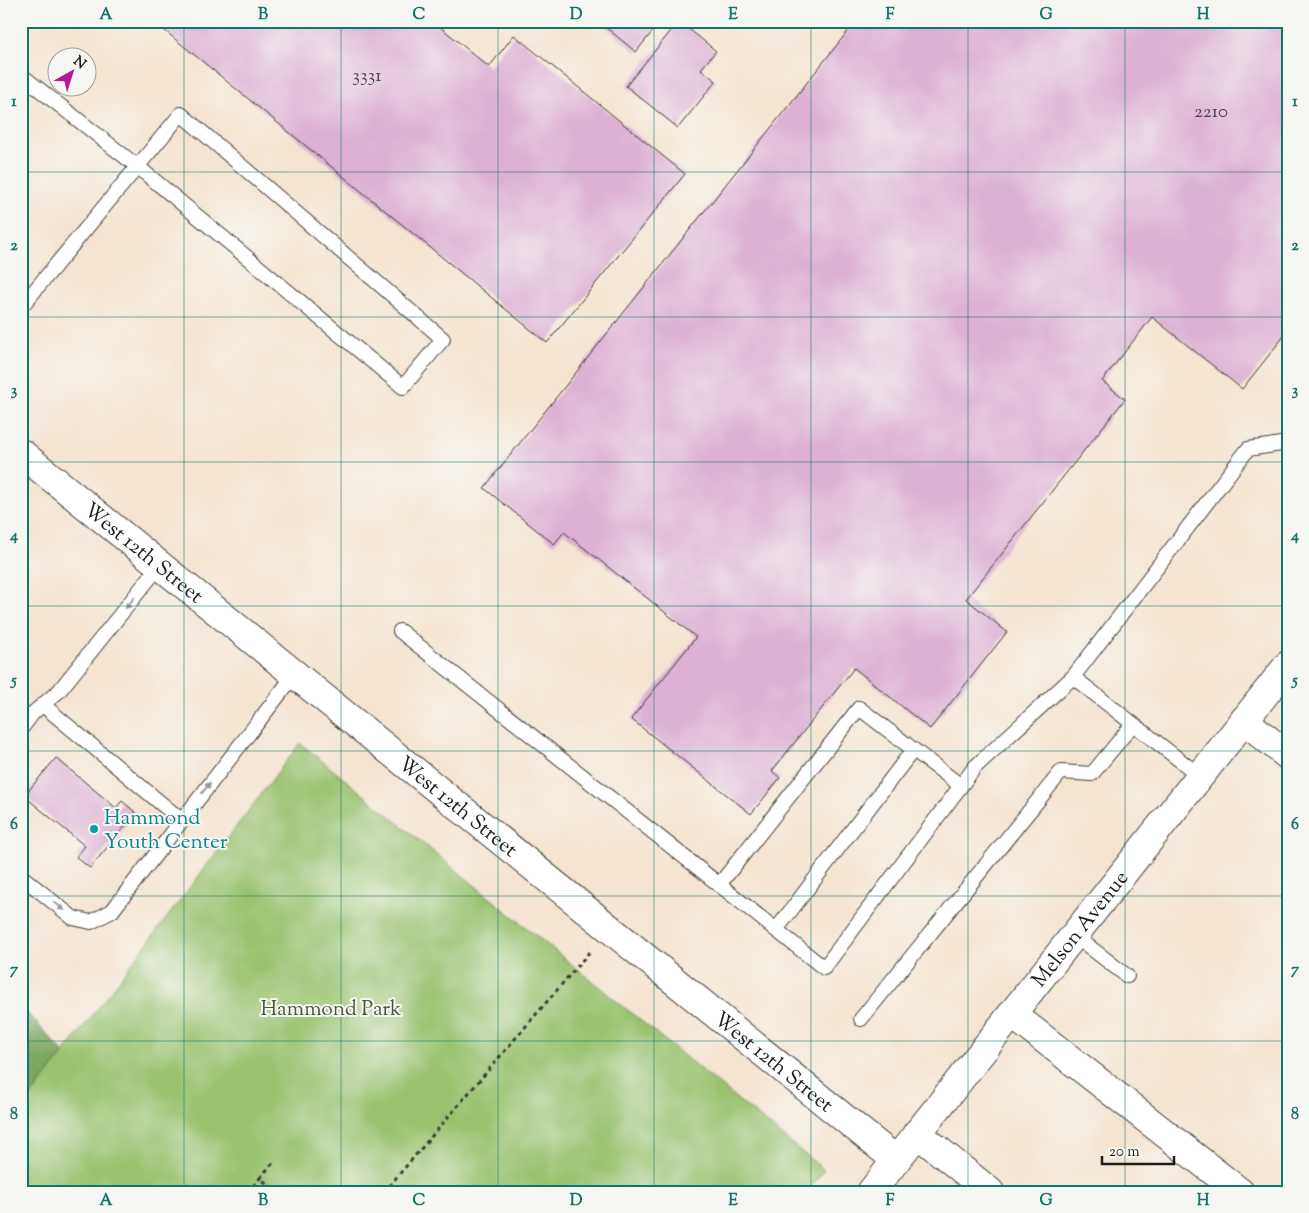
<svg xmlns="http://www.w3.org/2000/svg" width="1309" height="1213" font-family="'Sorts Mill Goudy',serif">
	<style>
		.green { fill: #9ac26e; stroke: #5b6f45 }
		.forest { fill: #7ba861; stroke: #4c623e }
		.building { fill: #dcb1d3 }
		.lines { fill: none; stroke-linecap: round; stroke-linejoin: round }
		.lane-casing { stroke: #3d3a37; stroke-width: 16 }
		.street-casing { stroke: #3d3a37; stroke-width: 30 }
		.secondary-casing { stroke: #3d3a37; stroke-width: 30 }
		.path { stroke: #3d3a37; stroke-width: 3; stroke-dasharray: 4 4; stroke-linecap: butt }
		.lane { stroke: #fff; stroke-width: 14 }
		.street { stroke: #fff; stroke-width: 28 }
		.secondary { stroke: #fff; stroke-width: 28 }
		.oneway { fill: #999 }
		.grid { fill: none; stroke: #0f766e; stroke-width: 1; stroke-opacity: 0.55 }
		.culture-dot { fill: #0f9aa8; stroke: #f6f6f2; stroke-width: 2 }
		.labels { text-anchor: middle; stroke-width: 4; stroke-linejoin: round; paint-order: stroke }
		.number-label { font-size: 19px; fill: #4c414a }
		.street-label { font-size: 21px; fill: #1c1c1c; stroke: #f6f6f2 }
		.culture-label { font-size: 21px; fill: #0d838f; stroke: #f6f6f2; text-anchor: start }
		.park-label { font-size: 21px; fill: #485639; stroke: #f6f6f2 }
		.neatline { fill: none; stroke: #0f766e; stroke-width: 2 }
		.grid-label { font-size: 16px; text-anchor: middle; font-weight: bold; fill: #0f766e }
	</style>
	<rect width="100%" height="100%" fill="#f6f6f2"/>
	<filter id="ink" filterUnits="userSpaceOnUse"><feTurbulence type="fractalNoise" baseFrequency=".02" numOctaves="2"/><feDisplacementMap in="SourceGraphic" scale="10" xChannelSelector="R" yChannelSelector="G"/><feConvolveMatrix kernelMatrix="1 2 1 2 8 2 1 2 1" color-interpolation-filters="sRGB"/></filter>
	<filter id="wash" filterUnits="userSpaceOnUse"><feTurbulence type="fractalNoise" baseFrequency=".0096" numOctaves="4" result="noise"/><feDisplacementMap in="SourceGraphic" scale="20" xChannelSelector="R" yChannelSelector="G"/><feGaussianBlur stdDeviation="1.12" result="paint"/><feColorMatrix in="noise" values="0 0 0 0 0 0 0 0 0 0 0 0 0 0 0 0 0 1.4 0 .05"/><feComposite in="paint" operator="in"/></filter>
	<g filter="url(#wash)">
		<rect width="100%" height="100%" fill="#f5e4d1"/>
		<!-- green -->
		<polygon class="green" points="300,743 824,1170 807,1192 21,1192 21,1109"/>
		<!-- forest -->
		<polygon class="forest" points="21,1006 64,1053 21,1109"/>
		<g id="blocks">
			<!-- building -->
			<g class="building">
				<polygon points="153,21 433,21 489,67 514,35 685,174 547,343"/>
				<polygon points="598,21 661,21 636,52"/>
				<polygon points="679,21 716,51 701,69 716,81 678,128 626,86"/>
				<polygon points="856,21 1277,21 1288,30 1288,331 1242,389 1152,317 1102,381 1125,399 966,599 1007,632 930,729 854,668 772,771 780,778 751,814 631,719 696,637 564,532 554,544 484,488"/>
				<polygon points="56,758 116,808 122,801 136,813 90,868 76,857 85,846 24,796"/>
			</g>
		</g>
	</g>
	<g filter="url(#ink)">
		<use href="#blocks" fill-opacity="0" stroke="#3d3a37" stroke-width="1"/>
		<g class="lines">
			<defs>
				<g id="lane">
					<polyline points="21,75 138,167 403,387 443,339 181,114 21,307"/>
					<polyline points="400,631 824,968 975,767 1073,677"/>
					<polyline points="43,705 181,820"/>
					<polyline points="21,729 33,713 59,691 160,565"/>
					<polyline points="1200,776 1073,677 1248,449 1288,443"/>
					<polyline points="21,876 73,918 91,922 112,911 295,674"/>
					<polyline points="719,885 859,708 961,786"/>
					<polyline points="776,930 913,750"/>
					<polyline points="1074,935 1127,976"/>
					<polyline points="861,1019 1061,772 1092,774 1133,724"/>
				</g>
				<g id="street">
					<polyline points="1244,720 1288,756"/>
					<polyline points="1012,1014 1240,1192"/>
					<polyline points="917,1133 990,1192"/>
				</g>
				<g id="secondary">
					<path id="s1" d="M21,453L896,1160"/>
					<path id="s2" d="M871,1192L1288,665"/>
				</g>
			</defs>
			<!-- lane casing -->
			<use href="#lane" class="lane-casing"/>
			<!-- street casing -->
			<use href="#street" class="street-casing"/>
			<!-- secondary casing -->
			<use href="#secondary" class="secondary-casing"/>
			<!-- path -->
			<g class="path">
				<polyline points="273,1163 260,1178 277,1192"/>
				<polyline points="248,1192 260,1178"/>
				<polyline points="384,1192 592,949"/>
			</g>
			<!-- lane -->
			<use href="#lane" class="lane"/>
			<!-- street -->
			<use href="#street" class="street"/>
			<!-- secondary -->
			<use href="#secondary" class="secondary"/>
		</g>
		<!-- one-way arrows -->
		<defs><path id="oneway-solid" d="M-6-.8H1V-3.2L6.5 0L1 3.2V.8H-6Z" transform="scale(1.25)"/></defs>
		<g class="oneway">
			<use href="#oneway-solid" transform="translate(130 603) rotate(129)"/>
			<use href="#oneway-solid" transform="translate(206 788) rotate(-52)"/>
			<use href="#oneway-solid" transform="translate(59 906) rotate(39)"/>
		</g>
	</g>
	<!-- grid -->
	<path class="grid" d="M184,21V1192M341,21V1192M498,21V1192M654,21V1192M811,21V1192M968,21V1192M1125,21V1192M21,172H1288M21,317H1288M21,462H1288M21,606H1288M21,751H1288M21,896H1288M21,1041H1288"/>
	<!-- markers -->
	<circle class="culture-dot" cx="94" cy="829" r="5"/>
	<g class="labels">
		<!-- number labels -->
		<g class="number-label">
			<text x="367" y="81">3331</text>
			<text x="1211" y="117">2210</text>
		</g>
		<!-- street labels -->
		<g class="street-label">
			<text dy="7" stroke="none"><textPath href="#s1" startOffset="158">West 12th Street</textPath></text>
			<text dy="7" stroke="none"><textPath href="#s1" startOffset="562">West 12th Street</textPath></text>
			<text dy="7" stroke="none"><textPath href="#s2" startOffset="336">Melson Avenue</textPath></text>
			<text dy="7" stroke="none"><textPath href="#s1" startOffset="968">West 12th Street</textPath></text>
		</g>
		<!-- culture labels -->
		<g class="culture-label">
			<text x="104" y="824">Hammond<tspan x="104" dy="24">Youth Center</tspan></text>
		</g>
		<!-- park labels -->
		<g class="park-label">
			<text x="331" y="1015">Hammond Park</text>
		</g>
	</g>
	<!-- margin -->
	<rect width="1309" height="1213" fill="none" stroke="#f6f6f2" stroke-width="55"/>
	<!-- north arrow -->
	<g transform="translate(72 72) rotate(39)"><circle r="24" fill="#f6f6f2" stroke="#9f9f9c"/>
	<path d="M0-4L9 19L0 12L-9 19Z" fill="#b5179e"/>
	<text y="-8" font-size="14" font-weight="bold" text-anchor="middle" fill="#1c1c1c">N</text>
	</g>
	<!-- scale -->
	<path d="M1102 1156v8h72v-8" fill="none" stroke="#1c1c1c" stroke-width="2.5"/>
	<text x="1109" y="1156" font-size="15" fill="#1c1c1c" stroke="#f6f6f2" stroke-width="4" paint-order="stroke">20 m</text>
	<rect x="28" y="28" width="1254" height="1158" class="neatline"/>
	<g class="grid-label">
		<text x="106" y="19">A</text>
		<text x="263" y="19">B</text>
		<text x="419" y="19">C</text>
		<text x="576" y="19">D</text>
		<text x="733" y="19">E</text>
		<text x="890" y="19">F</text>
		<text x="1046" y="19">G</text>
		<text x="1203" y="19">H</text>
		<text x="14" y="106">1</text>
		<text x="1295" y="106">1</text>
		<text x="14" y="250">2</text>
		<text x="1295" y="250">2</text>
		<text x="14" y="395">3</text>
		<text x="1295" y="395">3</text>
		<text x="14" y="540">4</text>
		<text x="1295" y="540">4</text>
		<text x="14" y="685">5</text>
		<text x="1295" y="685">5</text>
		<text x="14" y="829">6</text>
		<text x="1295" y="829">6</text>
		<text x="14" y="974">7</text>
		<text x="1295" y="974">7</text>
		<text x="14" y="1119">8</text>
		<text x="1295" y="1119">8</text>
		<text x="106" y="1205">A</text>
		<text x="263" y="1205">B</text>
		<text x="419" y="1205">C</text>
		<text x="576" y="1205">D</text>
		<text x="733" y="1205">E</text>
		<text x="890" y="1205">F</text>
		<text x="1046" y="1205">G</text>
		<text x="1203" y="1205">H</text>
	</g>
</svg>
